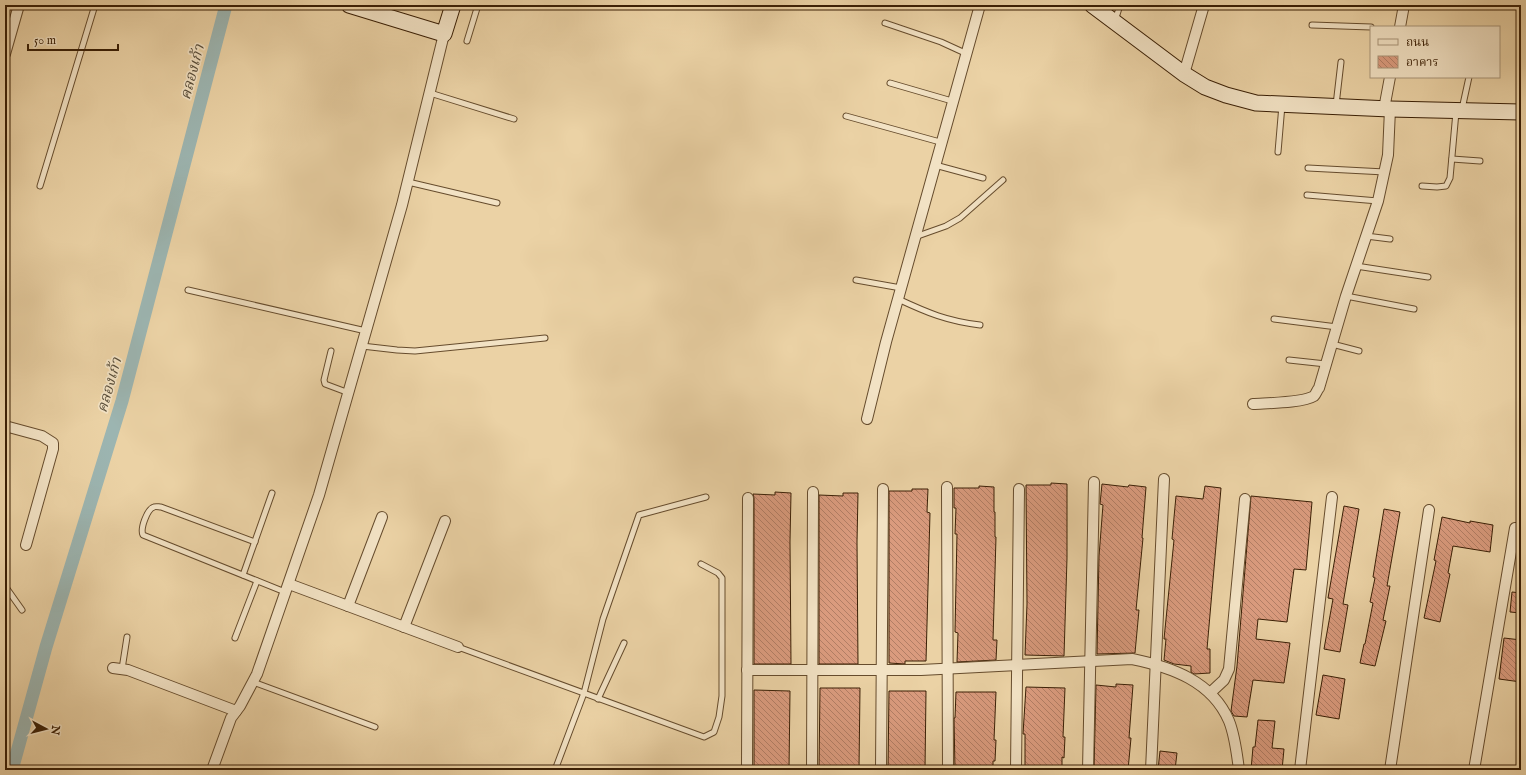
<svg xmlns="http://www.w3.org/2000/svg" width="1526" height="775" font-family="'IM FELL English','Noto Serif Thai',serif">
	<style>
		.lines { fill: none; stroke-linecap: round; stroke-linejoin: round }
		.canal { stroke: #9cb5b1; stroke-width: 13 }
		.building { fill: url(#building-back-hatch); stroke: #3a1f05 }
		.lane-casing { stroke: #664c2d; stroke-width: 7 }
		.street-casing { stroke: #664c2d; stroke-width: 12 }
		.secondary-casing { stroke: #3a1f05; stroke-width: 17 }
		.lane { stroke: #f2e2c4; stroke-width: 5 }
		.street { stroke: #f2e2c4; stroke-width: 10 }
		.secondary { stroke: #f2e2c4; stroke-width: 15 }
		.labels { text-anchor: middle; stroke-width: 3.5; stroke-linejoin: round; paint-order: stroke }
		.water-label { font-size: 15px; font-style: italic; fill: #574c39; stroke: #f2e2c4 }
	</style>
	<defs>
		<pattern id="building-back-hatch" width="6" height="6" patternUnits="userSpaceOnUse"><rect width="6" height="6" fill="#da9b7e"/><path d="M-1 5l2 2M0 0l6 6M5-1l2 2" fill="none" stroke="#b27e65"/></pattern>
	</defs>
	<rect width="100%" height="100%" fill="#ebd2a5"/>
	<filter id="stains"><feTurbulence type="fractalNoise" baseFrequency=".005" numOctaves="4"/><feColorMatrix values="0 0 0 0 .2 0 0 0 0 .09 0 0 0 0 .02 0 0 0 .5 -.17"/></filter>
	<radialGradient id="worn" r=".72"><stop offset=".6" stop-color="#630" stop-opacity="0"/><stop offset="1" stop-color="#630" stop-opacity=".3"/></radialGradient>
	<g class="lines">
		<!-- canal -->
		<polyline class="canal" points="12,770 46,647 122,401 226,5"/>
	</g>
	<!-- building -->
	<g class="building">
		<polygon points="1051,483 1067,484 1067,558 1064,656 1025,655 1027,604 1026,485 1051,485"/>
		<polygon points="1102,484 1128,487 1129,485 1146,487 1142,538 1143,538 1136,610 1139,610 1135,653 1097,654 1099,556 1103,505 1100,504"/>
		<polygon points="979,486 994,487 994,512 995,512 995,537 996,537 993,640 997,640 996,660 957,662 958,633 955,632 957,534 955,534 956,508 954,508 954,488 979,488"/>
		<polygon points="1205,486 1221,488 1207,649 1210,649 1210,673 1194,674 1191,672 1191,666 1174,664 1164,660 1166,639 1164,639 1174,540 1172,539 1176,496 1203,499"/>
		<polygon points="912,489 928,489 927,512 930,513 926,661 905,661 905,664 889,663 889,491 912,491"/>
		<polygon points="775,492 791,493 790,542 791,664 754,664 754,498 753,494 775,495"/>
		<polygon points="843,493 858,493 857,542 858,664 819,664 819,495 843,496"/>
		<polygon points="1251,496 1312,502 1306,570 1294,569 1287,622 1258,619 1256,639 1290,643 1284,683 1253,680 1247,717 1234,716 1231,711 1237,666"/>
		<polygon points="1344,506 1359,509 1343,604 1348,605 1340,652 1324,649 1333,599 1328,598"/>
		<polygon points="1384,509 1400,512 1387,586 1390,586 1383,620 1386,621 1375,666 1360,663 1364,644 1365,644 1373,603 1370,602 1375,578 1373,577"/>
		<polygon points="1442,517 1470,523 1470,521 1493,525 1490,552 1453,546 1448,573 1450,574 1440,622 1424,618 1436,561 1434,560"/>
		<polygon points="1512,592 1521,593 1521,613 1510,612"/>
		<polygon points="1504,638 1521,640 1521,682 1499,679"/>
		<polygon points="1323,675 1345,679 1339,719 1316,715"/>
		<polygon points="1116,684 1133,685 1129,738 1131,738 1128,770 1094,770 1096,685 1116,687"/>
		<polygon points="1026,687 1065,688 1063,737 1065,737 1064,758 1062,757 1062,770 1025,770 1025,734 1023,734"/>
		<polygon points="820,688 860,688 859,770 819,770"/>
		<polygon points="754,690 790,691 789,770 754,770"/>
		<polygon points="889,691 926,691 925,770 888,770"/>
		<polygon points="956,692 996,692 994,740 996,740 995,761 993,761 993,770 955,770 954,718 955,718"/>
		<polygon points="1258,720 1275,721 1272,748 1284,749 1282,770 1251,770 1253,747 1255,747"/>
		<polygon points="1160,751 1177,753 1175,770 1158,770"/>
	</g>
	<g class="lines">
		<defs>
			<g id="lane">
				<polyline points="1115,21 1120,5"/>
				<polyline points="885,23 941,42 965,53"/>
				<polyline points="1312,25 1371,27"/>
				<polyline points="467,41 478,5"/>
				<polyline points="890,83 952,101"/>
				<polyline points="430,93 514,119"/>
				<polyline points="1336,105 1341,62"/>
				<polyline points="1462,109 1469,77"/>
				<polyline points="846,116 940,142"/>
				<polyline points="1278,152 1282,105"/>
				<polyline points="1452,159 1480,161"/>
				<polyline points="935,165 983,178"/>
				<polyline points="1308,168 1385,172"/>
				<polyline points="408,182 497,203"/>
				<polyline points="40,186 95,5"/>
				<polyline points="1422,186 1437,187 1446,186 1450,178 1456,112"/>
				<polyline points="1307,195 1378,201"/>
				<polyline points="1366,236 1390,239"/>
				<polyline points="915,237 946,226 960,218 1003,180"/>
				<polyline points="1356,266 1428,277"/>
				<polyline points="856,280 901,288"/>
				<polyline points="188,290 366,331"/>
				<polyline points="1346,296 1414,309"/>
				<path d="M898,299C928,313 947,321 980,325"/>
				<polyline points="1274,319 1337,327"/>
				<polyline points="1332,344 1359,351"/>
				<polyline points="362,346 397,350 415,351 545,338"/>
				<polyline points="331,351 324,380 325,384 349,393"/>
				<polyline points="1289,360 1326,364"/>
				<path d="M255,542L161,507C159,507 155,506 154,507C147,509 140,529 143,535L285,592"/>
				<polyline points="243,575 272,493"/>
				<polyline points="5,586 22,610"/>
				<polyline points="235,638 257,581"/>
				<polyline points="458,647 704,737 714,732 719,717 722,696 722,578 718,573 701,564"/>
				<polyline points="122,669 127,637"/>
				<polyline points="253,682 375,727"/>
				<polyline points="598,699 624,643"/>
				<polyline points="555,770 584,693 603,619 639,515 706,497"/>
			</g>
			<g id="street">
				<polyline points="1400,27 1404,5"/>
				<polyline points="5,54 19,5"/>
				<polyline points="1184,74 1204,5"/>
				<polyline points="1384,109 1390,77"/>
				<path d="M1253,404C1267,403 1303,403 1314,396C1316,394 1317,390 1319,388L1346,296L1378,201L1388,155L1390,109"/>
				<polyline points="867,419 886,342 980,5"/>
				<polyline points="5,426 42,436 53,443 53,449 26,545"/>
				<polyline points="947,487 948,770"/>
				<polyline points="289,584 458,647"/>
				<polyline points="348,606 382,517"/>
				<polyline points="404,627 445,521"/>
				<polyline points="113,668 128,670 236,711"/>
				<path d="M747,670H921L1132,659C1171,667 1212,681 1229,721C1235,736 1237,754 1239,770"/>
				<polyline points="1210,693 1224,680 1229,669 1245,499"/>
				<polyline points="212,770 231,718 240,706 257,674 319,495 402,205 444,34"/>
				<polyline points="747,770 748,498"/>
				<polyline points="812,770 813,492"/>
				<polyline points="881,770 883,489"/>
				<polyline points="1016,770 1019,489"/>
				<polyline points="1088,770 1094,482"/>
				<polyline points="1151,770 1164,479"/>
				<polyline points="1300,770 1332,497"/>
				<polyline points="1390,770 1429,510"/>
				<polyline points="1474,770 1515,528"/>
			</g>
			<g id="secondary">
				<polyline points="349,5 444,34 453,5"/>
				<polyline points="1092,5 1184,74 1205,87 1226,95 1256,103 1390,109 1521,112"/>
			</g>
		</defs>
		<!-- lane casing -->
		<use href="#lane" class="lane-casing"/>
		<!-- street casing -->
		<use href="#street" class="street-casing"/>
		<!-- secondary casing -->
		<use href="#secondary" class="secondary-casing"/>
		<!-- lane -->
		<use href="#lane" class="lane"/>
		<!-- street -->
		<use href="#street" class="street"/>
		<!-- secondary -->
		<use href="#secondary" class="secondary"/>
	</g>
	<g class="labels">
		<!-- water labels -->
		<g class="water-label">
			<text transform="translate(192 72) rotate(-75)" y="5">คลองเก้า</text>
			<text transform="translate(109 385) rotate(-74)" y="5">คลองเก้า</text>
		</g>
	</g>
	<!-- margin -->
	<rect width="1526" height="775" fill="none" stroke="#ebd2a5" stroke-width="20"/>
	<rect x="6" y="6" width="1514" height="763" fill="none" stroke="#3a1f05" stroke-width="2"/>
	<rect x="10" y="10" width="1506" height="755" fill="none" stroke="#3a1f05"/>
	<!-- legend -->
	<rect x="1370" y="26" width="130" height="52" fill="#f2e2c4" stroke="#a89478"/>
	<rect x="1378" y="39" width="20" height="6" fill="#f2e2c4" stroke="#a89478"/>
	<text x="1406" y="46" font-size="12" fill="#3a1f05">ถนน</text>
	<rect x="1378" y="56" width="20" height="12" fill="url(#building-back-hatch)" stroke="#a89478"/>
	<text x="1406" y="66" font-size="12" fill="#3a1f05">อาคาร</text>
	<!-- north arrow -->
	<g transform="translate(46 729) rotate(97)" stroke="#f2e2c4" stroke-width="3" paint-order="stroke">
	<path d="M0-3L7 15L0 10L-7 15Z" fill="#3a1f05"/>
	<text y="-6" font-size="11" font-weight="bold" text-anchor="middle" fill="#3a1f05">N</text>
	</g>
	<!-- scale -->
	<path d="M28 44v6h90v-6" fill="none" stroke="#3a1f05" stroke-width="2"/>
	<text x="34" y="44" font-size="12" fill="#3a1f05" stroke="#f2e2c4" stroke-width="3" paint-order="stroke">50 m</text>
	<rect width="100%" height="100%" filter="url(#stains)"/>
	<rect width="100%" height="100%" fill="url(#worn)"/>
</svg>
